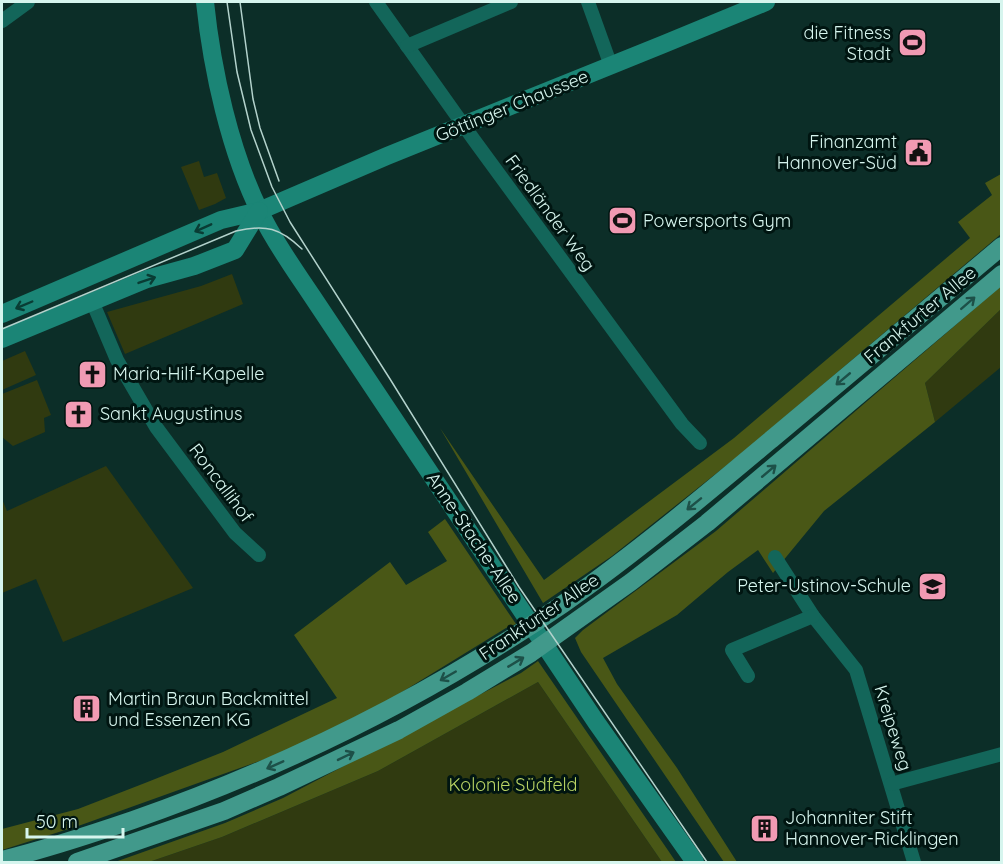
<svg xmlns="http://www.w3.org/2000/svg" width="1003" height="864" font-family="Quicksand,sans-serif">
	<style>
		.green { fill: #303a10 }
		.forest { fill: #495716 }
		.lines { fill: none; stroke-linecap: round; stroke-linejoin: round }
		.street { stroke: #13665a; stroke-width: 14 }
		.secondary { stroke: #1b8576; stroke-width: 18 }
		.primary { stroke: #41998b; stroke-width: 18 }
		.tram { stroke: #b3d2cc; stroke-width: 1.5 }
		.oneway { stroke: #093c34 }
		.oneway2 { stroke: #1d5048 }
		.labels { text-anchor: middle; stroke-width: 6; stroke-linejoin: round; paint-order: stroke }
		.poi-label { font-size: 18px; fill: #d6f5ee; stroke: #001511; text-anchor: start }
		.street-label { font-size: 18px; fill: #d6f5ee; stroke: #001511 }
		.park-label { font-size: 18px; fill: #b9d464; stroke: #001511 }
	</style>
	<rect width="100%" height="100%" fill="#0c2e28"/>
	<!-- green -->
	<g class="green">
		<polygon points="199,161 204,177 217,173 226,198 215,204 199,210 181,167"/>
		<polygon points="232,274 243,304 125,354 107,312 201,286"/>
		<polygon points="1001,309 1001,367 935,422 925,383"/>
		<polygon points="25,351 36,375 2,390 2,361"/>
		<polygon points="37,380 51,415 44,418 45,432 13,446 2,437 2,394"/>
		<polygon points="106,466 193,588 63,642 36,579 2,593 2,499 7,511"/>
		<polygon points="538,682 662,862 149,862 222,837 378,771"/>
	</g>
	<!-- forest -->
	<g class="forest">
		<polygon points="1001,174 1001,234 737,457 612,556 543,603 440,428 544,580 734,438 970,238 958,222 992,195 985,183"/>
		<polygon points="1001,286 1001,309 925,383 935,422 824,511 773,573 758,550 728,572 677,615 603,658 617,684 677,768 737,862 724,862 581,652 575,638 583,630 716,531"/>
		<polygon points="445,519 516,624 506,628 389,700 282,753 81,825 2,850 2,829 78,809 145,783 223,752 337,698 294,635 390,562 406,585 447,561 428,532"/>
		<polygon points="538,661 676,862 662,862 538,682 378,771 222,837 149,862 115,862 225,823 283,798 521,673"/>
	</g>
	<g class="lines">
		<!-- street -->
		<g class="street">
			<polyline points="376,2 474,140 682,424 700,443"/>
			<polyline points="588,2 611,66"/>
			<polyline points="2,21 28,2"/>
			<polyline points="407,46 511,2"/>
			<polyline points="92,301 117,360 156,427 235,533 259,555"/>
			<polyline points="775,557 813,616 856,670 914,862"/>
			<polyline points="748,676 732,650 813,616"/>
			<polyline points="891,784 1002,754"/>
		</g>
		<!-- secondary -->
		<g class="secondary">
			<path d="M205,2C212,70 230,152 261,214C275,243 294,269 312,296L596,722L695,862"/>
			<polyline points="2,314 221,220 259,211 387,156 664,44 766,2"/>
			<polyline points="2,339 147,279 194,266 235,250 259,211"/>
		</g>
		<!-- primary -->
		<g class="primary">
			<path d="M2,860C46,849 89,835 133,820C285,767 430,695 563,604C636,553 705,495 773,438C850,374 926,310 1002,246"/>
			<polyline points="77,862 224,811 279,787 399,730 467,692 531,653 631,582 707,523 1002,274"/>
		</g>
		<!-- tram -->
		<g class="tram">
			<polyline points="227,2 237,72 251,130 272,187 290,222 390,379 519,587 707,862"/>
			<polyline points="240,2 253,99 260,128 279,181"/>
			<path d="M2,329L236,231C266,224 280,228 302,249"/>
		</g>
	</g>
	<!-- one-way arrows -->
	<defs><path id="oneway-shaft" d="M-6 0H5M1.5-3L5.5 0L1.5 3" fill="none" stroke-width="1.6" stroke-linecap="round" stroke-linejoin="round" transform="scale(1.5)"/></defs>
	<g class="oneway">
		<use href="#oneway-shaft" transform="translate(203 228) rotate(156)"/>
		<use href="#oneway-shaft" transform="translate(147 280) rotate(-19)"/>
		<use href="#oneway-shaft" transform="translate(24 305) rotate(157)"/>
	</g>
	<g class="oneway2">
		<use href="#oneway-shaft" transform="translate(968 303) rotate(-41)"/>
		<use href="#oneway-shaft" transform="translate(843 379) rotate(140)"/>
		<use href="#oneway-shaft" transform="translate(769 471) rotate(-40)"/>
		<use href="#oneway-shaft" transform="translate(694 504) rotate(141)"/>
		<use href="#oneway-shaft" transform="translate(516 662) rotate(-31)"/>
		<use href="#oneway-shaft" transform="translate(448 676) rotate(150)"/>
		<use href="#oneway-shaft" transform="translate(346 756) rotate(-26)"/>
		<use href="#oneway-shaft" transform="translate(275 765) rotate(156)"/>
	</g>
	<!-- icons -->
	<defs>
		<symbol id="stadium-square" viewBox="-11 -11 22 22"><rect x="-9" y="-9" width="18" height="18" rx="4" fill="#f19ab3" stroke="#001511"/><path d="M0-5a6.5 5 0 1 0 0 10a6.5 5 0 1 0 0-10ZM-3.5-1.8h7v3.6h-7Z" fill="#111"/></symbol>
		<symbol id="civic-square" viewBox="-11 -11 22 22"><rect x="-9" y="-9" width="18" height="18" rx="4" fill="#f19ab3" stroke="#001511"/><path d="M-.6-6.5H3V-4.5H.6V-3L4-1V1h2V6H-6V1h2V-1L-.6-3ZM-1.2 2.5V6h2.4V2.5Z" fill="#111"/></symbol>
		<symbol id="church-square" viewBox="-11 -11 22 22"><rect x="-9" y="-9" width="18" height="18" rx="4" fill="#f19ab3" stroke="#001511"/><path d="M-1.2-6h2.4v3.5h3.3v2.4h-3.3V6h-2.4V-.1h-3.3v-2.4h3.3Z" fill="#111"/></symbol>
		<symbol id="school-square" viewBox="-11 -11 22 22"><rect x="-9" y="-9" width="18" height="18" rx="4" fill="#f19ab3" stroke="#001511"/><path d="M0-5L7-2L0 1L-7-2ZM-4 1L0 2.5L4 1V4Q0 6-4 4Z" fill="#111"/></symbol>
		<symbol id="building-square" viewBox="-11 -11 22 22"><rect x="-9" y="-9" width="18" height="18" rx="4" fill="#f19ab3" stroke="#001511"/><path d="M-4-6H4V6H1V3H-1V6H-4ZM-2.5-4.3h1.7v1.8h-1.7ZM.8-4.3h1.7v1.8H.8ZM-2.5-1h1.7V.8h-1.7ZM.8-1h1.7V.8H.8Z" fill="#111"/></symbol>
	</defs>
	<g fill-rule="evenodd">
		<use href="#stadium-square" x="896" y="26" width="33" height="33"/>
		<use href="#civic-square" x="902" y="136" width="33" height="33"/>
		<use href="#stadium-square" x="606" y="204" width="33" height="33"/>
		<use href="#church-square" x="76" y="358" width="33" height="33"/>
		<use href="#church-square" x="62" y="398" width="33" height="33"/>
		<use href="#school-square" x="916" y="570" width="33" height="33"/>
		<use href="#building-square" x="70" y="692" width="33" height="33"/>
		<use href="#building-square" x="748" y="812" width="33" height="33"/>
	</g>
	<g class="labels">
		<!-- poi labels -->
		<g class="poi-label">
			<text x="891" y="39" text-anchor="end">die Fitness<tspan x="891" dy="21">Stadt</tspan></text>
			<text x="897" y="148" text-anchor="end">Finanzamt<tspan x="897" dy="21">Hannover-Süd</tspan></text>
			<text x="643" y="227">Powersports Gym</text>
			<text x="113" y="380">Maria-Hilf-Kapelle</text>
			<text x="100" y="420">Sankt Augustinus</text>
			<text x="911" y="592" text-anchor="end">Peter-Ustinov-Schule</text>
			<text x="108" y="705">Martin Braun Backmittel<tspan x="108" dy="21">und Essenzen KG</tspan></text>
			<text x="785" y="824">Johanniter Stift<tspan x="785" dy="21">Hannover-Ricklingen</tspan></text>
		</g>
		<!-- street labels -->
		<g class="street-label">
			<text transform="translate(512 106) rotate(-22)" y="6">Göttinger Chaussee</text>
			<text transform="translate(550 213) rotate(54)" y="6">Friedländer Weg</text>
			<text transform="translate(920 315) rotate(-40)" y="6">Frankfurter Allee</text>
			<text transform="translate(221 483) rotate(53)" y="6">Roncallihof</text>
			<text transform="translate(474 538) rotate(56)" y="6">Anne-Stache-Allee</text>
			<text transform="translate(539 617) rotate(-34)" y="6">Frankfurter Allee</text>
			<text transform="translate(893 728) rotate(73)" y="6">Kreipeweg</text>
		</g>
		<!-- park labels -->
		<g class="park-label">
			<text x="513" y="791">Kolonie Südfeld</text>
		</g>
	</g>
	<!-- border -->
	<rect width="1003" height="864" fill="none" stroke="#d6f5ee" stroke-width="6"/>
	<!-- scale -->
	<path d="M27 828v9h96v-9" fill="none" stroke="#d6f5ee" stroke-width="3"/>
	<text x="36" y="828" font-size="18" fill="#d6f5ee" stroke="#001511" stroke-width="4.5" paint-order="stroke">50 m</text>
</svg>
